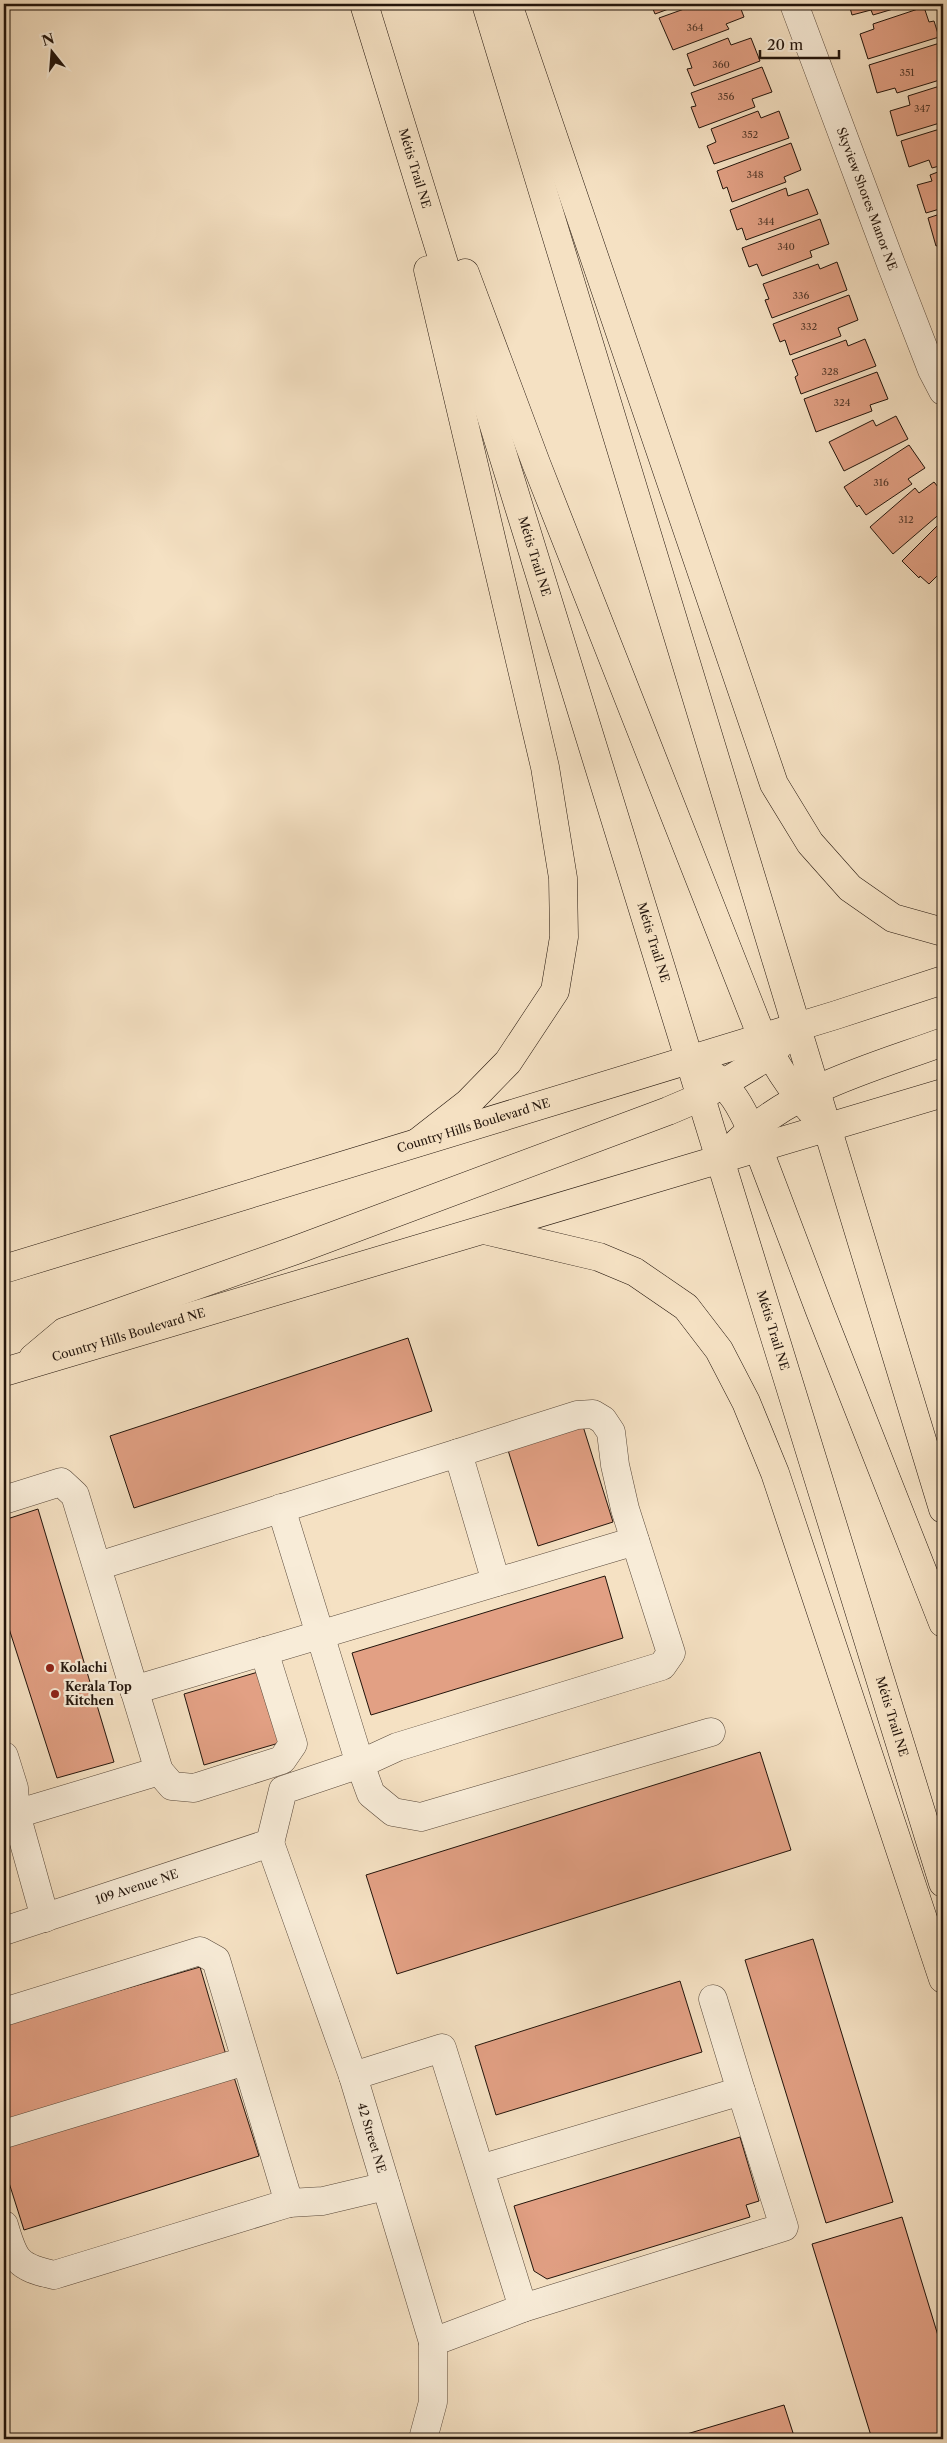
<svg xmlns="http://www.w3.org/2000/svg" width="947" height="2443" font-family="'Libre Caslon Text',serif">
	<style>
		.building { fill: #e2a084; stroke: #22140b }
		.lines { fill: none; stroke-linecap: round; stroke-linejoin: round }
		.minor-casing { stroke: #574739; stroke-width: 29 }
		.major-casing { stroke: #22140b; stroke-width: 29 }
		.minor { stroke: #f8ecd8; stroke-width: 28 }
		.major { stroke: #f5e1c3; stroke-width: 28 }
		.poi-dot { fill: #8f2418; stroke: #f8ecd8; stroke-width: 2 }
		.labels { text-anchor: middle; stroke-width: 4.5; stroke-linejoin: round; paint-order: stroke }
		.number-label { font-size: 10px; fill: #523729 }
		.street-label { font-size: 12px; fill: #22140b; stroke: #f8ecd8 }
		.poi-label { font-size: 12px; font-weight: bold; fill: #22140b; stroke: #f8ecd8; text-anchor: start }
	</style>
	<rect width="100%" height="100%" fill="#f5e1c3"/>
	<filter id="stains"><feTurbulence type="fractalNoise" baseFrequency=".004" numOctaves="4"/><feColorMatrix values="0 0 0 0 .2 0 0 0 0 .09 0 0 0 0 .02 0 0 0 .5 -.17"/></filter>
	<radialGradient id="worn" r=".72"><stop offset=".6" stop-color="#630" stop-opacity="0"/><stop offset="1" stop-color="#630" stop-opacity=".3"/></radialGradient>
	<!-- building -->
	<g class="building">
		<polygon points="651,4 682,4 655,14"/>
		<polygon points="698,4 739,4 744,17 726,24 729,29 673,50 659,18"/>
		<polygon points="849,4 910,4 873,15 871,10 852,15"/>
		<polygon points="924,7 929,22 934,21 939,37 868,59 860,34 874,29 873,24"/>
		<polygon points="728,38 731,45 751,38 760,61 694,86 687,69 692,68 687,54"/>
		<polygon points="943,42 943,79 897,93 895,88 877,93 869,65"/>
		<polygon points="762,67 772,92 752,99 755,107 699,128 691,107 696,106 691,93"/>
		<polygon points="943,85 943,122 897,136 890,111 910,105 908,96"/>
		<polygon points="758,111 761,118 779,111 789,138 714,164 707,146 716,142 711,129"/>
		<polygon points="943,128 943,165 932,168 929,160 909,167 901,141"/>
		<polygon points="791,143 801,170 784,177 786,182 732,202 727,187 723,189 717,171"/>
		<polygon points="943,170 943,208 926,213 917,185 932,181 930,175"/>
		<polygon points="786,188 788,196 808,189 818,214 746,240 742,228 737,230 730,210"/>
		<polygon points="943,213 943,244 936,246 928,218"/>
		<polygon points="820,219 829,244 810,251 812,257 762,276 757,264 749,267 742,248"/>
		<polygon points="837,262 847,290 772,318 765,300 769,299 763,284 818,264 820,269"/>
		<polygon points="849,295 858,320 838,328 841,336 790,355 785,340 780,342 773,324"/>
		<polygon points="865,339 876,366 801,394 795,377 798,375 792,360 846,340 848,346"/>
		<polygon points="877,372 888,399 870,405 872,411 816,432 804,399"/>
		<polygon points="896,416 908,439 844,471 829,442 873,420 876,426"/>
		<polygon points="909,445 925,468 908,479 912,484 866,515 859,505 857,507 844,487"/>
		<polygon points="934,482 943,493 943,511 893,554 870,527 915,488 919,493"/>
		<polygon points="943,520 943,570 929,584 920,576 919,578 902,561"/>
		<polygon points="408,1338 432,1411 134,1508 110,1436"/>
		<polygon points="582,1423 613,1522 538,1546 507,1447"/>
		<polygon points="38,1509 114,1762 57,1778 4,1613 4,1520"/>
		<polygon points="605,1576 623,1638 371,1715 352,1653"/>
		<polygon points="258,1672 279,1743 204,1765 184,1694"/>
		<polygon points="760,1752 791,1850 397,1974 366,1875"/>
		<polygon points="813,1939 893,2202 826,2223 745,1960"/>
		<polygon points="200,1967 226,2055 4,2120 4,2024"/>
		<polygon points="680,1981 702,2052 496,2115 475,2046"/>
		<polygon points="233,2074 259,2156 24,2230 4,2167 4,2146"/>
		<polygon points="740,2137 759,2201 746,2205 750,2217 547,2279 534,2271 514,2206"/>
		<polygon points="902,2217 943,2352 943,2439 872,2439 812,2244"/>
		<polygon points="784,2405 795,2439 670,2439"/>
	</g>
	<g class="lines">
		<defs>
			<g id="minor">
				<path id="s1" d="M794,4L891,264L932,370L943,391"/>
				<polyline points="4,1500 61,1482 75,1495 159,1771 16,1814 4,1808"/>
				<polyline points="281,1508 360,1764 397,1747 662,1666 671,1653 625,1509 615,1465 611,1432 603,1420 593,1414 577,1415 458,1453"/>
				<polyline points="98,1566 458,1453 496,1582"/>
				<polyline points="134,1690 635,1541"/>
				<polyline points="4,1756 14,1788 16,1814 45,1918"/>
				<polyline points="159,1771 172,1786 194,1788 282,1760 293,1744 264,1651"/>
				<path id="s2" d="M270,1843L353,2076L433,2342V2402L423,2439"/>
				<polyline points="270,1843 283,1790 360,1764 371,1794 393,1812 421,1817 711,1732"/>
				<path id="s3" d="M4,1931L270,1843"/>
				<polyline points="713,1999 741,2091"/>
				<polyline points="4,2012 200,1951 216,1960 289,2203"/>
				<polyline points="353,2076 442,2048 523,2308 784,2227 741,2091 480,2169"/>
				<polyline points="4,2134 245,2061"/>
				<path d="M4,2225C14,2260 17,2267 54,2275L289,2203L323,2201L386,2186"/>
				<polyline points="433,2342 523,2308"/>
			</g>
			<g id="major">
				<path id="s4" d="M364,4L943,1883"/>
				<polyline points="486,4 943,1509"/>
				<polyline points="508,4 774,784 810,843 850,888 893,918 943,932"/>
				<path d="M465,273L536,463L762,1037C779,1073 798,1098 825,1126"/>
				<path d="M710,1073C731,1088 741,1107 751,1129L820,1311L943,1623"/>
				<polyline points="418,1142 468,1103 508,1062 555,991 564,937 563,878 545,767 428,270"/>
				<path d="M738,1142C794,1088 872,1068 943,1042"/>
				<polyline points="484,1230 599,1257 635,1272 686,1307 719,1350 746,1402 775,1473 943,1979"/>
				<path id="s5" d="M4,1269L836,1015L943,980"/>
				<polyline points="33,1358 64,1332 296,1250 668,1111 701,1097 770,1055 782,1042"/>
				<path id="s6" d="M4,1372L943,1093"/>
			</g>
		</defs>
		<!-- minor casing -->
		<use href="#minor" class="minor-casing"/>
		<!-- major casing -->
		<use href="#major" class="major-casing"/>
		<!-- minor -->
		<use href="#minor" class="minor"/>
		<!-- major -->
		<use href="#major" class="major"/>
	</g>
	<!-- markers -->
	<g class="poi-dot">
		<circle cx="50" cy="1668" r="5"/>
		<circle cx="55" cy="1694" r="5"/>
	</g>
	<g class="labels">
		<!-- number labels -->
		<g class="number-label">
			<text x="695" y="31">364</text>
			<text x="721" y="68">360</text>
			<text x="907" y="76">351</text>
			<text x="726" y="100">356</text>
			<text x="922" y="112">347</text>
			<text x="750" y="138">352</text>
			<text x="755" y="178">348</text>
			<text x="766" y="225">344</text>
			<text x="786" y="250">340</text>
			<text x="801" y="299">336</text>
			<text x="809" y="330">332</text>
			<text x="830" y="375">328</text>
			<text x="842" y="406">324</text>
			<text x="881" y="486">316</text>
			<text x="906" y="523">312</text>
		</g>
		<!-- street labels -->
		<g class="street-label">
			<text dy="4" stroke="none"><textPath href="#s4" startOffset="172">Métis Trail NE</textPath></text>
			<text dy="4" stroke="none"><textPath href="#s1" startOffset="208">Skyview Shores Manor NE</textPath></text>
			<text dy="4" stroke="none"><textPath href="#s4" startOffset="578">Métis Trail NE</textPath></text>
			<text dy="4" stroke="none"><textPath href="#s4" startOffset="982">Métis Trail NE</textPath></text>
			<text dy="4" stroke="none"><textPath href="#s5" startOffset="491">Country Hills Boulevard NE</textPath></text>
			<text dy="4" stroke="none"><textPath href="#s4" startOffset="1388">Métis Trail NE</textPath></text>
			<text dy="4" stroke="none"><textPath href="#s6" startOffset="130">Country Hills Boulevard NE</textPath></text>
			<text dy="4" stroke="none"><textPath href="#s4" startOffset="1792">Métis Trail NE</textPath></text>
			<text dy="4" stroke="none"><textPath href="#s3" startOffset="140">109 Avenue NE</textPath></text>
			<text dy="4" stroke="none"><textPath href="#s2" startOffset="312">42 Street NE</textPath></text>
		</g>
		<!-- poi labels -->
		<g class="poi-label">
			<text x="60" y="1672">Kolachi</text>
			<text x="65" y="1691">Kerala Top<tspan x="65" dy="14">Kitchen</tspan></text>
		</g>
	</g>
	<!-- margin -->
	<rect width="947" height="2443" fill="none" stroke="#f5e1c3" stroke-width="20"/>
	<rect x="5" y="5" width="937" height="2433" fill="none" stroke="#22140b" stroke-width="2.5"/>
	<rect x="10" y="10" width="927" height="2423" fill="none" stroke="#22140b"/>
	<!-- north arrow -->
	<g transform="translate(52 52) rotate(343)" stroke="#f8ecd8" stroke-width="4" paint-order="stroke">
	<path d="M0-4L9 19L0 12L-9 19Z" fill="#22140b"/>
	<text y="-8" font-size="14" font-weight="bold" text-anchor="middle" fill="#22140b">N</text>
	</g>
	<!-- scale -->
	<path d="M760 50v8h79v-8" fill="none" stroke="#22140b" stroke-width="2.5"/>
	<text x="767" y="50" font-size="15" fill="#22140b" stroke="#f8ecd8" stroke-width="4" paint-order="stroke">20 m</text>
	<rect width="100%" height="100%" filter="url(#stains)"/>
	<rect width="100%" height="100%" fill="url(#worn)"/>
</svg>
